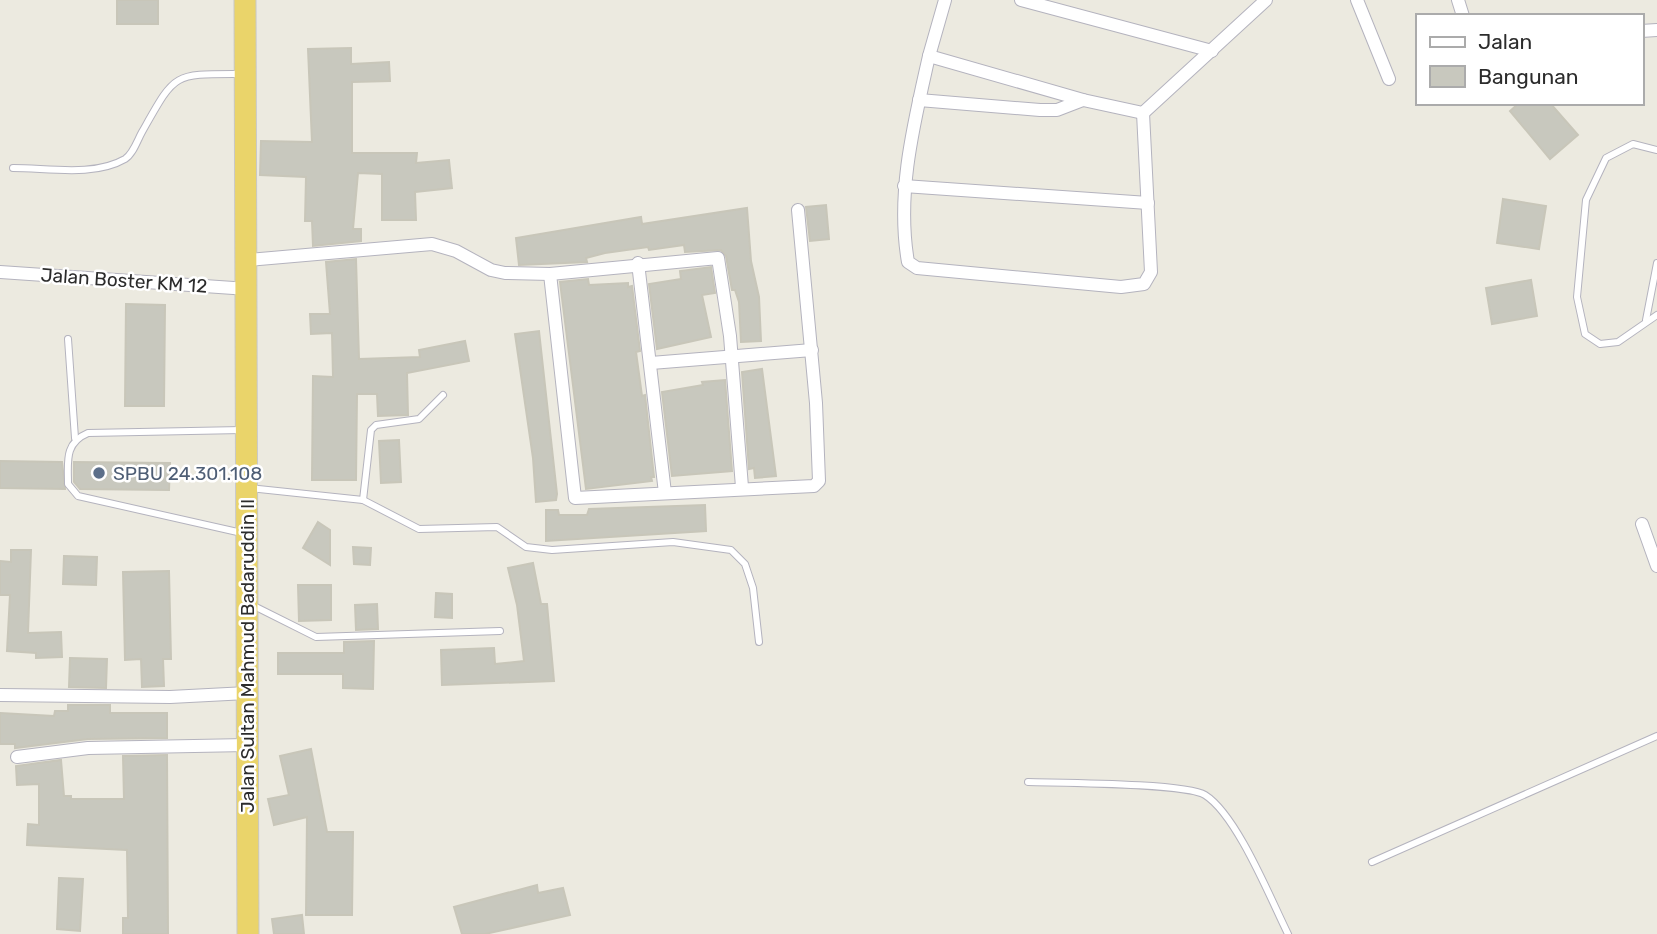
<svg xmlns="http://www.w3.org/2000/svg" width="1657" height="934" font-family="Rubik,sans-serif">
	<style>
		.building { fill: #c8c8be; stroke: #c8c6b9; stroke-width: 2 }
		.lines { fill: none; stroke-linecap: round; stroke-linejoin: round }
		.service-casing { stroke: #b4b3be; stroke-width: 8 }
		.minor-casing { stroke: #b4b3be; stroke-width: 14 }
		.trunk-casing { stroke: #c8c8c8; stroke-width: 23 }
		.service { stroke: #fff; stroke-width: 6 }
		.minor { stroke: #fff; stroke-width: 12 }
		.trunk { stroke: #ead46a; stroke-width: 21 }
		.service-dot { fill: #5c6f8a; stroke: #fff; stroke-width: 2.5 }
		.labels { text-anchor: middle; stroke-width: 5; stroke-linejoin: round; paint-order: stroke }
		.street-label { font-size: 19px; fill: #2c2c2c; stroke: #fff }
		.service-label { font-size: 19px; fill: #4e5e75; stroke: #fff; text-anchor: start }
	</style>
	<rect width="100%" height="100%" fill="#eceae0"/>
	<!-- building -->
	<g class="building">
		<rect x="117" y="0" width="41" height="24"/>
		<polygon points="351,48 351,64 389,62 390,81 352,82 352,153 417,153 416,163 449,160 452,188 415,192 416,220 382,220 382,174 358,173 353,229 361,229 361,241 313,246 312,221 305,221 306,177 260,175 261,141 312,142 308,49"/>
		<polygon points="1519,103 1550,103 1578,135 1550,159 1510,111"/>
		<polygon points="1503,199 1546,206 1539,249 1497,243"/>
		<polygon points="826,205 829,239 810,241 806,207"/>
		<polygon points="747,208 751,261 759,297 761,341 741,342 739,302 735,290 732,290 726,256 721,250 685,252 684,245 649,250 648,247 605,253 586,258 587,262 519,265 516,238 641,217 642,224"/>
		<polygon points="356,259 359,359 420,357 419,350 465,341 469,361 407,373 408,415 378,416 377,394 357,394 356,480 312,480 313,376 333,377 332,333 311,334 310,314 330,314 326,262"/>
		<polygon points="711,267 715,293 702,295 711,337 657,349 649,284 681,279 680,271"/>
		<polygon points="588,279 589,285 628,283 628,287 632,286 640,351 636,352 642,396 645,395 654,477 651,477 652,481 586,489 560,282"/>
		<polygon points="1531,280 1537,316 1492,324 1486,288"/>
		<polygon points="126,304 165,305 164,406 125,406"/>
		<polygon points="539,331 557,494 556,500 536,502 533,458 515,334"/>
		<polygon points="762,369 776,476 755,478 754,468 749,469 742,372"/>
		<polygon points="725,380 732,471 672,476 662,392 703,385 702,382"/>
		<polygon points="399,440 401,482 381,483 379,441"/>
		<polygon points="0,461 62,462 65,489 0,488"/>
		<polygon points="74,462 170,463 169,490 80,489 74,482"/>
		<polygon points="705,505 706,531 546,541 546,510 558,510 559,515 587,515 589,509"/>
		<polygon points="318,522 330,530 330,565 303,548"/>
		<polygon points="353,547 371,548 370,565 354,564"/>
		<polygon points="11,550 31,550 28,633 61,632 62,657 36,658 36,653 7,651 10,595 0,595 0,561 11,562"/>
		<polygon points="64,556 97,557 96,585 63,584"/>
		<polygon points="533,563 541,604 547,604 554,681 442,685 441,650 494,648 495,664 524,661 517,605 508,568"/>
		<polygon points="169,571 171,659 163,659 164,686 142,687 141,659 125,660 123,572"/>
		<polygon points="298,585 331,585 331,620 299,621"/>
		<polygon points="436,593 452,594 452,618 435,617"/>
		<polygon points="377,604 378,629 356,630 355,605"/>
		<polygon points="374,641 373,689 343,688 343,674 278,674 278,653 344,653 344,642"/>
		<polygon points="70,658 107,659 106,688 69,687"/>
		<polygon points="68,705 110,705 110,713 167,713 167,738 88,739 15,748 15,744 0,744 0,713 54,716 55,711 68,711"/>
		<polygon points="311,749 327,832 353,832 352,915 306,915 307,817 274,825 268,799 289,795 280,756"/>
		<polygon points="167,755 168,934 123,934 123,918 128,918 127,850 27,845 28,824 39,825 39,784 17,785 16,766 61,760 64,796 71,796 71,799 124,799 123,756"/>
		<polygon points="59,878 83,879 80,931 57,929"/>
		<polygon points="537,885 538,893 563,888 570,915 485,934 462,934 454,907"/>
		<polygon points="302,915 304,934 274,934 272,919"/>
	</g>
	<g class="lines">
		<defs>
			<g id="service">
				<polyline points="1657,150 1633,144 1606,158 1586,200 1577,297 1585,334 1600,344 1618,342 1657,315"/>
				<path d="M13,168C48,168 94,177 125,159C133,154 137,141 142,132C176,72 172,74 241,74"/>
				<polyline points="1646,320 1657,263"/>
				<polyline points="68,339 75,438"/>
				<path d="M242,430L88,433C64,443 68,462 68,484L78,496L242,533"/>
				<polyline points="250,488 363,500 419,529 497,527 526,547 552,550 673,542 731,550 745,564 753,588 759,642"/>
				<polyline points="363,500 371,430 376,425 419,419 443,395"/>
				<polyline points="252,605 316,637 500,631"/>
				<path d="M1028,782C1059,783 1186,783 1205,795C1237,815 1271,900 1288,934"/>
				<polyline points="1372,862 1657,736"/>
			</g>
			<g id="minor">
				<polyline points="945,0 929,56 1083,100 1143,113 1266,0"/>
				<polyline points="1021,0 1212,51"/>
				<polyline points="1357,0 1389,79"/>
				<polyline points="1458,0 1463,16"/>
				<polyline points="1641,31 1657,30"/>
				<path d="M929,56C914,123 896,193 908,262L917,268L1121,287L1144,284L1151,272L1143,113"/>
				<polyline points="919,100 1040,110 1057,110 1083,100"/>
				<polyline points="904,186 1148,203"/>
				<polyline points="248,260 432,244 456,251 491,270 505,273 550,274 718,258 730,336 742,487"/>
				<polyline points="638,263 665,493"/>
				<polyline points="0,272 248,289"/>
				<polyline points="550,274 575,498 814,486 819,481 816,403 798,210"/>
				<polyline points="651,363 812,350"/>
				<polyline points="1642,524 1657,566"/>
				<polyline points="0,695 170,697 247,693"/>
				<polyline points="17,757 88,748 247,745"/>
			</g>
			<polyline id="trunk" points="245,0 248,934"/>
		</defs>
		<!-- service casing -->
		<use href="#service" class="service-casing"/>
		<!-- minor casing -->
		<use href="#minor" class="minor-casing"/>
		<!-- trunk casing -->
		<use href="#trunk" class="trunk-casing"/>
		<!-- service -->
		<use href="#service" class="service"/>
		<!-- minor -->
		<use href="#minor" class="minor"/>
		<!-- trunk -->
		<use href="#trunk" class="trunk"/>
	</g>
	<!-- markers -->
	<circle class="service-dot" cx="99" cy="473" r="7"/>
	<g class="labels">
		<!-- street labels -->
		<g class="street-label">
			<text transform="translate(124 280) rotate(4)" y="7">Jalan Boster KM 12</text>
			<text transform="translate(247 656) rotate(-90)" y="7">Jalan Sultan Mahmud Badaruddin II</text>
		</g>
		<!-- service labels -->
		<g class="service-label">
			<text x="113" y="480">SPBU 24.301.108</text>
		</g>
	</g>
	<!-- legend -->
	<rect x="1416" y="14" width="228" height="91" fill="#ffffff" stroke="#ababab" stroke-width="2"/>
	<rect x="1430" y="37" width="35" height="10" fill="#ffffff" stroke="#ababab" stroke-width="2"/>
	<text x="1478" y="49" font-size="21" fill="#2c2c2c">Jalan</text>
	<rect x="1430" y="66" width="35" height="21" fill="#c8c8be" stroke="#ababab" stroke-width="2"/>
	<text x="1478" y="84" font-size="21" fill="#2c2c2c">Bangunan</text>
</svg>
